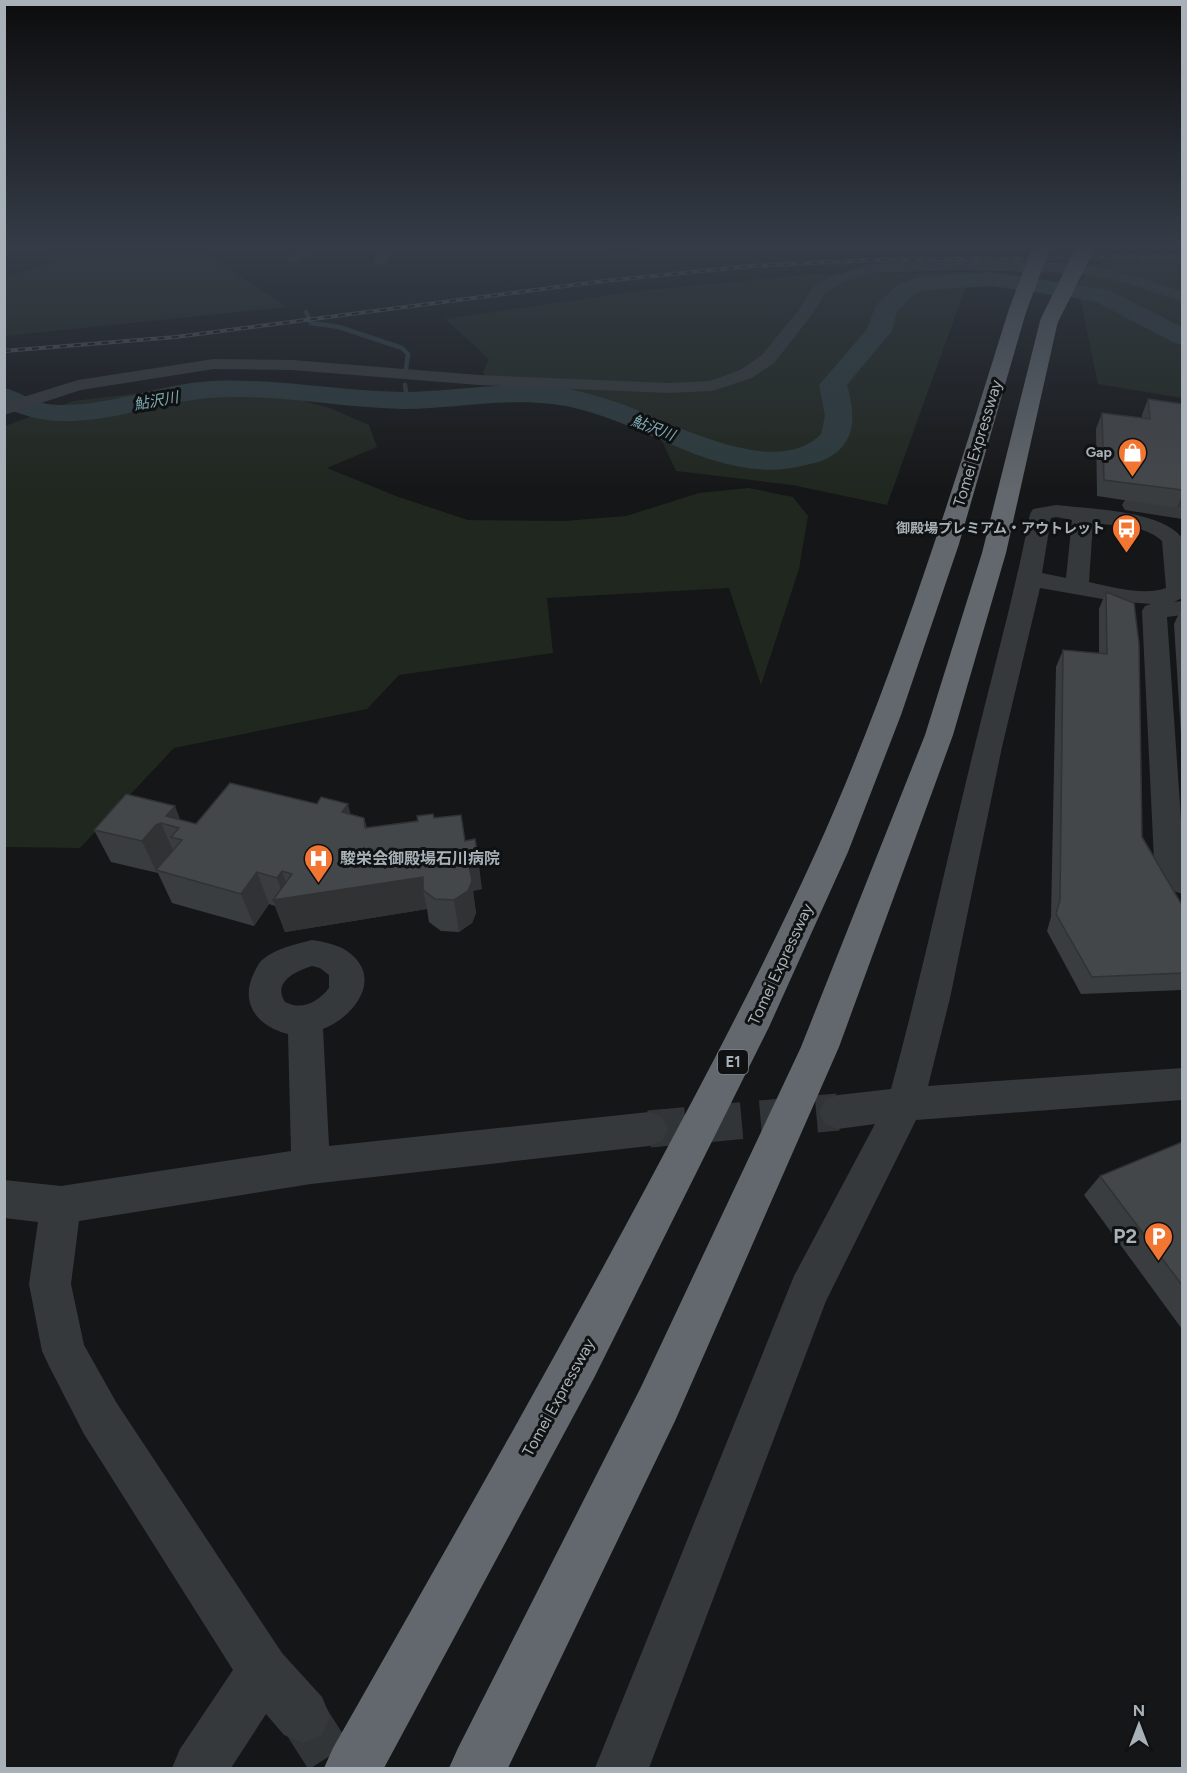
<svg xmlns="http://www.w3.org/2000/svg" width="1187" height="1773" font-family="Figtree,'Noto Sans JP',sans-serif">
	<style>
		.green { fill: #20271f }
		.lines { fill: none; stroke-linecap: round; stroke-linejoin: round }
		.stream { stroke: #2d3b3d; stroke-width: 4.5 }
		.river { fill: #2d3b3d; fill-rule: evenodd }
		.minor-tunnel-far1 { stroke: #323537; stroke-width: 37; stroke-dasharray: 37 19; stroke-linecap: butt }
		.minor-tunnel { stroke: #323537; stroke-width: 48; stroke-dasharray: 48 24; stroke-linecap: butt }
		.minor { fill: #36393c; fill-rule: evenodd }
		.highway { fill: #62686d; fill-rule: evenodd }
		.rail-casing { stroke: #4b4f53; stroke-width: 4 }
		.rail { stroke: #101112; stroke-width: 2; stroke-dasharray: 7; stroke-linecap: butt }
		.highway-bridge { stroke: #62686d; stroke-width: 17 }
		.wall { fill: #3a3d40 }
		.shaded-wall { fill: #303234 }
		.building { fill: #44474a; stroke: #303234; stroke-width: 1.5 }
		.labels { text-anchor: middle; stroke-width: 6; stroke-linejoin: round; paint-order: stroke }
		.far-poi-label { font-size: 14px; font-weight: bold; fill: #a7b1b7; stroke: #101112; text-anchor: end }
		.far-water-label { font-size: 15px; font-style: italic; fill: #7eaab2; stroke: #101112 }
		.shield { fill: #101112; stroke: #7a8186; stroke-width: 1.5 }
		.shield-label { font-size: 15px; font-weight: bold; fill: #a7b1b7 }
		.street-label { font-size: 16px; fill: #a7b1b7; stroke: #101112 }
		.poi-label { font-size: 16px; font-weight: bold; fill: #a7b1b7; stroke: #101112; text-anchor: start }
		.near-poi-label { font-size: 20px; font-weight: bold; fill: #a7b1b7; stroke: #101112; text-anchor: end }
	</style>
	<rect width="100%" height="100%" fill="#151617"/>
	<!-- green -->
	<g class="green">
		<polygon points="40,245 193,245 287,307 5,336 5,277 50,264"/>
		<polygon points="561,245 773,245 624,256 576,252"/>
		<polygon points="1182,257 1182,398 1098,384 1077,283 1108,258"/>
		<polygon points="971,272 887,505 792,485 676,471 655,426 623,423 489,381 483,372 489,359 445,319 638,291 806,275"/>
		<polygon points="233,382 330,408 369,425 377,447 327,468 396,496 468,520 564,521 626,516 699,493 749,488 793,497 808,516 799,569 761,685 729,588 547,598 553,653 399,675 367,709 174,748 80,848 5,847 5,426 73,401"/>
	</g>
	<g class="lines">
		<!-- stream -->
		<g class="stream">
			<polyline points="306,312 311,323 339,327 402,348 408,354 406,369"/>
			<polyline points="405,385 407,400"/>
		</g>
		<!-- river -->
		<path class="river" d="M992,272L1109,290L1182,327V345L1173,342L1094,301L992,286L923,290L912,296L897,312L892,331L847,385C855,414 858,441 828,458C821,462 813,463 806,465C715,489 638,413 552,404C503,398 453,409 404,409C339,408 274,393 209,398C140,404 72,441 4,407V388C19,391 32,402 47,404C103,410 156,384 212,381C276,378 339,391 402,392C450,392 499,382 547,386C573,388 597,396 622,404C671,422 776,481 821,434L825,416L819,385L867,329L876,305L896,286L917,277Z"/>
		<!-- minor-tunnel-far1 -->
		<polyline class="minor-tunnel-far1" points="649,1129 838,1112"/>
		<!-- minor-tunnel -->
		<polyline class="minor-tunnel" points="303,1716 336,1768"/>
		<!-- minor -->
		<g class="minor">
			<polygon points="307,245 324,245 298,262 288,262 286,259"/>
			<polygon points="349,245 375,245 378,247 377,245 391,245 393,249 386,265 381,266 374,262 378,248 371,252 351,248"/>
			<polygon points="960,260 1076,263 1136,276 1182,292 1182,302 1127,283 1076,273 960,270 871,273 841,283 826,292 811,316 774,363 752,378 712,391 669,393 479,385 292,370 214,369 81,390 4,415 4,403 78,380 214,359 292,360 479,375 669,383 710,381 740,370 762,355 798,311 814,286 831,277 869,264"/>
			<polygon points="1133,499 1182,507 1182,519 1125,510 1122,505 1125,500"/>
			<path d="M1056,505C1090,509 1161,510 1182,538V598L1174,602L1182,601V615L1167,617L1182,834V894L1171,890L1154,860L1142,611L1145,606L1151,604L1114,601L1040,588L1002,747L950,998L928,1086L1182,1068V1100L916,1120L826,1301L649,1768H595L794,1276L875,1124L838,1129L825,1124L819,1112L825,1100L838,1095L891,1089C922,976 946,862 974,749C993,670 1015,593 1030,514L1033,509ZM1056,517L1072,520L1066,578L1042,573L1051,518ZM1093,523C1115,526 1146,525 1162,541L1166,588C1144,596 1112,587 1089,582Z"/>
			<path d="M312,940C325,942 341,945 351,954C383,981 352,1018 323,1029L329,1146L649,1112L662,1117L668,1129L662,1141L649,1146L311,1184L79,1221L71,1284L84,1345L116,1402L282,1653L322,1697L330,1716L322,1735L303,1743L284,1735L266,1714L231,1768H172L180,1749L233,1670L84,1434L49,1366L42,1351L29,1284L38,1222L4,1218V1180L61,1186L291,1151L288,1034C258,1027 239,1003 254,973C256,969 258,964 261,961C275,948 294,945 312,940ZM312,966L320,968L329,975V988C318,1002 302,1011 285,1002C272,982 296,971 312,966Z"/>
		</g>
		<!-- highway -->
		<g class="highway">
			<path d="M1017,307L1023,308L1026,312L959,544L901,715L848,852L769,1027L594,1378L384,1768H324L333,1748C440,1560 547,1373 649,1182C707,1074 764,966 815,854C894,679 951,495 1008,312L1011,308Z"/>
			<polygon points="1049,316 1055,317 1058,321 1006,553 953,735 839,1047 675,1421 508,1768 449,1768 458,1748 641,1387 801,1047 925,735 982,553 1040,321 1043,317"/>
		</g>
		<defs>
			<polyline id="rail" points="4,351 176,337 604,281 751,266 874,260 1182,256"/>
		</defs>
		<!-- rail casing -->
		<use href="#rail" class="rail-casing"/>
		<!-- rail -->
		<use href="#rail" class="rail"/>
		<!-- highway-bridge -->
		<g class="highway-bridge">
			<polyline points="1017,312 1042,245"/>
			<polyline points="1049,321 1087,245"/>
		</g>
	</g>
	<!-- wall -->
	<g class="wall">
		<polygon points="1148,399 1182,404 1182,506 1177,508 1097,496 1096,429 1102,413 1142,418 1142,415"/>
		<polygon points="1106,592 1142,837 1182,905 1182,990 1081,994 1047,931 1051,917 1056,667 1063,650 1099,653 1099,609"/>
		<polygon points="1182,607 1182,750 1174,624"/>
		<polygon points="350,814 364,818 367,828 434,818 465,841 482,889 473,891 476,913 472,923 459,932 441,931 429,922 427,909 285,932 275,906 269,904 254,926 172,903 158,873 111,862 94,830 180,820 196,824"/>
		<polygon points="1182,1142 1182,1329 1084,1195 1100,1176"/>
	</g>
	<!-- shaded-wall -->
	<g class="shaded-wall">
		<polygon points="1182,496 1182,506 1177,508"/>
		<polygon points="348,804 356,836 342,812"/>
		<polygon points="175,806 188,839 179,828 166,816"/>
		<polygon points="161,823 175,855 156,870 157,873 142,841 156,825"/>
		<polygon points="478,857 482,889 473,891 476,913 472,923 459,932 454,900 468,859"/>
		<polygon points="282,871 291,897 423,877 423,890 427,909 285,932 273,900 284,898 277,878"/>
		<polygon points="257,872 269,904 254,926 241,894"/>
	</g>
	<!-- building -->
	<g class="building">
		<polygon points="1148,399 1182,404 1182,490 1104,480 1102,413 1150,419"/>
		<polygon points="1106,592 1134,603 1139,644 1142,837 1182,905 1182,973 1092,977 1056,914 1060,900 1063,650 1107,654"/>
		<polygon points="230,783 317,804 321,797 348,804 342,812 364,818 365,828 418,821 417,816 433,814 434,818 461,815 465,841 475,839 478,857 468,859 472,881 468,891 454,900 435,899 423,890 423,877 273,900 292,874 282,871 277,878 257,872 241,894 156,870 182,840 171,837 179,828 161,823 156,825 142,841 94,830 126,794 175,806 166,816 196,824"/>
		<polygon points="1182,1142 1182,1285 1100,1176"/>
	</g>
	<!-- sky -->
	<linearGradient id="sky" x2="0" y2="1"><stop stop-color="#0c0c0d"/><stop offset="0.5" stop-color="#353c47"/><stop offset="1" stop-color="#353c47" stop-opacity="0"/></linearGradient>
	<rect width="1187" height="493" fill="url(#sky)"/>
	<!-- icons -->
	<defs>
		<symbol id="shop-pin" viewBox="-11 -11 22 30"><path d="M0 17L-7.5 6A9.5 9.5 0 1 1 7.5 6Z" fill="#f27632" stroke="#101112"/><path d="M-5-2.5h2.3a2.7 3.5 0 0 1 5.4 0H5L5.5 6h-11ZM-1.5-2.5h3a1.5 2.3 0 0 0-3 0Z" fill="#fff"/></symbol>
		<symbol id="bus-pin" viewBox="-11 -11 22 30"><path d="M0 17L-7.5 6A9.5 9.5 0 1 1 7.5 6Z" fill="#f27632" stroke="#101112"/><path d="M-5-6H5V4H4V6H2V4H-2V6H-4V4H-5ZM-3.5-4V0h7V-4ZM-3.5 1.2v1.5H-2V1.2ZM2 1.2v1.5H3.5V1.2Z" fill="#fff"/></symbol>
		<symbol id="hospital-pin" viewBox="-11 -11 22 30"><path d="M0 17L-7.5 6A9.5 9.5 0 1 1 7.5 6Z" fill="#f27632" stroke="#101112"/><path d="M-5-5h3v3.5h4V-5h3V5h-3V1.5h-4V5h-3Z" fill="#fff"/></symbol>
		<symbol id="parking-pin" viewBox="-11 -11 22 30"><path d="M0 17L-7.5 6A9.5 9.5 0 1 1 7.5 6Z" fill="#f27632" stroke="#101112"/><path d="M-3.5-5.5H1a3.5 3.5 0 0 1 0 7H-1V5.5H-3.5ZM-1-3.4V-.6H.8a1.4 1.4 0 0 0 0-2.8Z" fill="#fff"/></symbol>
	</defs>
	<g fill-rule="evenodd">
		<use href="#shop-pin" x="1116" y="436" width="33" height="45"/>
		<use href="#bus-pin" x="1110" y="512" width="33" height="45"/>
		<use href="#hospital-pin" x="302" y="842" width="33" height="45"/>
		<use href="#parking-pin" x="1142" y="1220" width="33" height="45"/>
	</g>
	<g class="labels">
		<!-- far-poi labels -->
		<g class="far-poi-label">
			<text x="1112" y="457">Gap</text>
			<text x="1105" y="533">御殿場プレミアム・アウトレット</text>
		</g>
		<!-- far-water labels -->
		<g class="far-water-label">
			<text transform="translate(156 401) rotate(-10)" y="5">鮎沢川</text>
			<text transform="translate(653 428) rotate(21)" y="5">鮎沢川</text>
		</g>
		<!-- shield labels -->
		<rect class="shield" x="718" y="1050" width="30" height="24" rx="4.5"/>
		<g class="shield-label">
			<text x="733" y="1067">E1</text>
		</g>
		<!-- street labels -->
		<g class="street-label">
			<text transform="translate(977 443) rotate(-73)" y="6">Tomei Expressway</text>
			<text transform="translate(780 964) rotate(-65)" y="6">Tomei Expressway</text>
			<text transform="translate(558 1397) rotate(-61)" y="6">Tomei Expressway</text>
		</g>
		<!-- poi labels -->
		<g class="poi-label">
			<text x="340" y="864">駿栄会御殿場石川病院</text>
		</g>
		<!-- near-poi labels -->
		<g class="near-poi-label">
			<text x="1137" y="1243">P2</text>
		</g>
	</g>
	<!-- border -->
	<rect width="1187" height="1773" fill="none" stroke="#a7b1b7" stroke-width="12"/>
	<!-- north arrow -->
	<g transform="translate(1139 1725)" stroke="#101112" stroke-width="4.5" paint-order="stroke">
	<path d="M0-4.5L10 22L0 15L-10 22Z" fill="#a7b1b7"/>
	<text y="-9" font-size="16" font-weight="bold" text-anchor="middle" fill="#a7b1b7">N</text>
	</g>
</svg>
